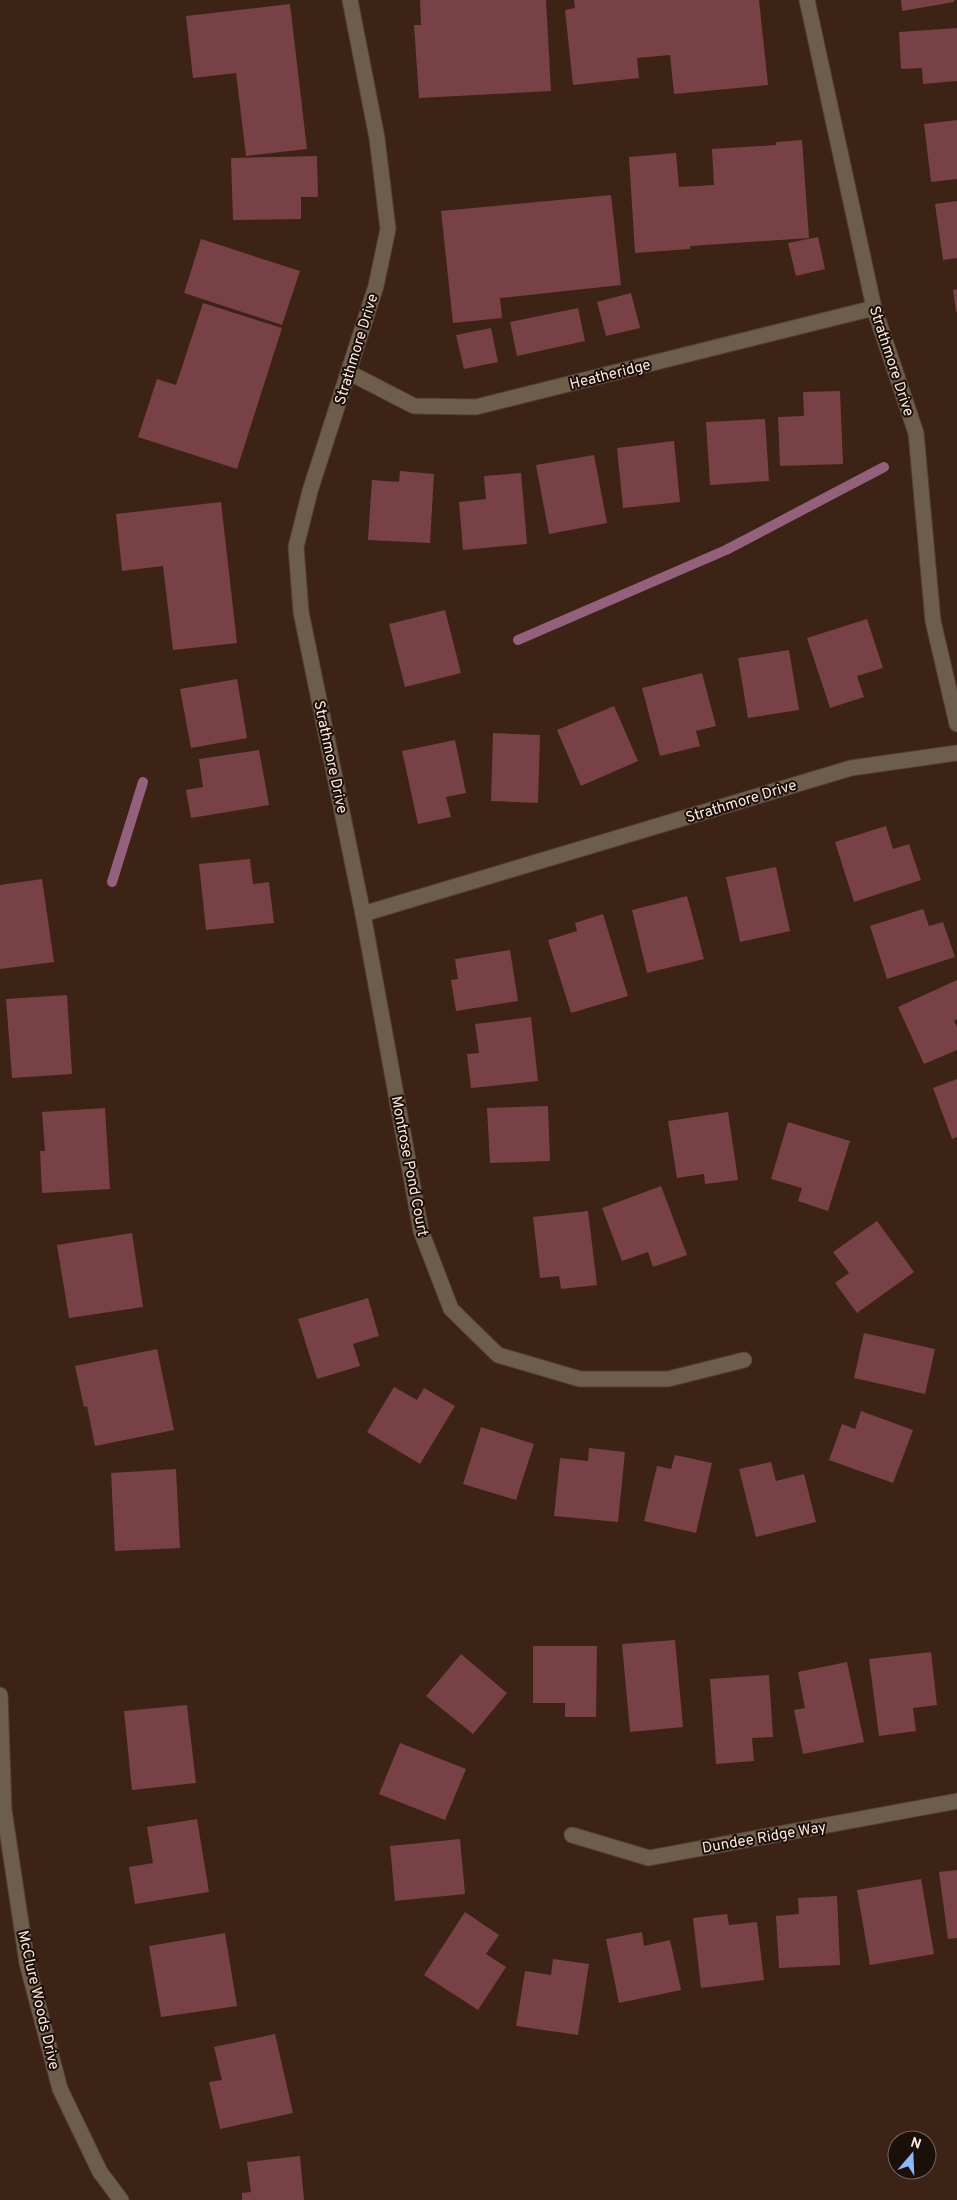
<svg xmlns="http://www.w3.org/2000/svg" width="957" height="2200" font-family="Overpass,sans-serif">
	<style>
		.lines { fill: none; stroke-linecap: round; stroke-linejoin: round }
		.stream { stroke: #94617d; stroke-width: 10 }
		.building { fill: #784146 }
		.street-casing { stroke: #583e32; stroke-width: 17 }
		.street { stroke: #6d5e4c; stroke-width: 15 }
		.labels { text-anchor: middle; stroke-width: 4; stroke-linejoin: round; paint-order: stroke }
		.street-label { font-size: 15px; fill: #fbe9e1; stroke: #1b0f0a }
	</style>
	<rect width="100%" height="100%" fill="#3d2216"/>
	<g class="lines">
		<!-- stream -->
		<g class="stream">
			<polyline points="518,640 726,550 884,467"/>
			<polyline points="112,882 143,782"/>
		</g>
	</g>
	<!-- building -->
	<g class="building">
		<polygon points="420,0 546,0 551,91 419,98 414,25 421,25"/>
		<polygon points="574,0 759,0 768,85 674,94 670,55 637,58 639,78 573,85 565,10 575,8"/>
		<polygon points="901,0 954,0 954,2 902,11"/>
		<polygon points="290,4 307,149 246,156 236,73 193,78 186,16"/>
		<polygon points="957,28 957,81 923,84 922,68 901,69 899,32"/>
		<polygon points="957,120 957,179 931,182 924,124"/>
		<polygon points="802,140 809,238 690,246 690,249 635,253 629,157 676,153 679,187 714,185 712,149 776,145 776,142"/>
		<polygon points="317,156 318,197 301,197 301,219 233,220 231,158"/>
		<polygon points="611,195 621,285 500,298 502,318 453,323 441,211"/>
		<polygon points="957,201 957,258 943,260 935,204"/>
		<polygon points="818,237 825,269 796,276 788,243"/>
		<polygon points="201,239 300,271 282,325 184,293"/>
		<polygon points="957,289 957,312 956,312 953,290"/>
		<polygon points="631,293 640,328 606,336 597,302"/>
		<polygon points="203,303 282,328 237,469 138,437 157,379 176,385"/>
		<polygon points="578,308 585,341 517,356 510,322"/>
		<polygon points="491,328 498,362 464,369 456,335"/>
		<polygon points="840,391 843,464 780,466 778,417 804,416 803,392"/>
		<polygon points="765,419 769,481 710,485 706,422"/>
		<polygon points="674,441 680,502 623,508 617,448"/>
		<polygon points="594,455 607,523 549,534 536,465"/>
		<polygon points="400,471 434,474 430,543 368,540 372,480 399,482"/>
		<polygon points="521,473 527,544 463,550 459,502 486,499 484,476"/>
		<polygon points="221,502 237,643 173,650 163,566 122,571 116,514"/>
		<polygon points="445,610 461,673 405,687 389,624"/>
		<polygon points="867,619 883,668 857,676 864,697 830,708 807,638"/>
		<polygon points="789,650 799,710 748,718 738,658"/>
		<polygon points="702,673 716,726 696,731 700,746 660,756 642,688"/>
		<polygon points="237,679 247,738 191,748 180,689"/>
		<polygon points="614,706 638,761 581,786 557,730"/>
		<polygon points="493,733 540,735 538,803 491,801"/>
		<polygon points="455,740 466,793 446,797 451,817 418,824 402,751"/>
		<polygon points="259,750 269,805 191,818 186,790 203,787 199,759"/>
		<polygon points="886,826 893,849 909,844 921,880 854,902 835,842"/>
		<polygon points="250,859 253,884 269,882 274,923 206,930 199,864"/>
		<polygon points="776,867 790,931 740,942 726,877"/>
		<polygon points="42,879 54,962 0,969 0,885"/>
		<polygon points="687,896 704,959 647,973 632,910"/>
		<polygon points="923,909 929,926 943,922 955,957 887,979 870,926"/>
		<polygon points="603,914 628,996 571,1013 548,940 577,931 575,923"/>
		<polygon points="510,950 518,1001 456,1011 451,980 458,979 455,959"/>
		<polygon points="957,980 957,1019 954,1021 957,1027 957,1050 924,1064 898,1007"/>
		<polygon points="67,995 72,1074 12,1078 6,999"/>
		<polygon points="531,1017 538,1081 471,1088 467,1054 479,1053 475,1024"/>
		<polygon points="957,1079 957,1137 952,1139 933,1088"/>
		<polygon points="548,1106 550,1161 490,1163 487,1108"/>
		<polygon points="105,1108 110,1189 42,1193 40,1151 45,1151 42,1112"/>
		<polygon points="728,1112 738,1180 705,1184 704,1174 677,1178 668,1121"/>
		<polygon points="788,1122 850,1141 828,1211 798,1201 802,1188 771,1179"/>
		<polygon points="661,1186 687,1255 653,1267 648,1252 622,1261 602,1208"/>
		<polygon points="588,1211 597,1285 561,1289 559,1276 540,1278 533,1217"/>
		<polygon points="877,1221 914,1272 857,1313 835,1283 849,1273 833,1252"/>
		<polygon points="132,1233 143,1307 69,1318 57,1245"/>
		<polygon points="368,1298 379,1336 353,1344 360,1366 317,1379 298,1319"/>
		<polygon points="864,1333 935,1349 925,1394 854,1378"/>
		<polygon points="157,1349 174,1430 95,1446 87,1406 84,1407 75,1366"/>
		<polygon points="394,1387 417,1400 424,1388 455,1406 420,1464 367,1432"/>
		<polygon points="861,1411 913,1430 893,1483 829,1460 842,1424 855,1429"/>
		<polygon points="481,1427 534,1444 516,1500 463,1484"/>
		<polygon points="589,1448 625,1452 618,1522 554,1516 560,1458 588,1461"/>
		<polygon points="675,1455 712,1463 696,1533 644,1521 657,1466 671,1469"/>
		<polygon points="771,1462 776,1481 804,1474 816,1522 756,1537 739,1469"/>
		<polygon points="176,1469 180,1548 115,1551 111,1473"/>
		<polygon points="675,1640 683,1727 630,1732 622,1644"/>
		<polygon points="533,1646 597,1646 596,1717 565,1717 565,1703 533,1703"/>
		<polygon points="931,1652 937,1705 913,1708 916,1731 879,1736 869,1659"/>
		<polygon points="461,1654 507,1693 473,1734 426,1696"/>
		<polygon points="847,1662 864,1742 803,1754 794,1710 805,1708 798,1672"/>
		<polygon points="769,1675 773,1737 752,1738 754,1761 716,1764 710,1679"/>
		<polygon points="187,1705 196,1783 132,1790 124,1711"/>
		<polygon points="400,1743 466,1769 445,1820 379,1794"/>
		<polygon points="197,1819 209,1892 135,1904 129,1867 153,1863 147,1827"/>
		<polygon points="460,1839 465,1894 395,1901 390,1846"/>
		<polygon points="957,1870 957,1938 948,1939 939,1872"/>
		<polygon points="921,1879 934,1954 870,1965 857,1890"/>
		<polygon points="837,1896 840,1965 779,1968 776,1916 799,1914 798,1898"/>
		<polygon points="465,1912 499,1935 486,1954 506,1967 478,2010 424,1975"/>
		<polygon points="727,1914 729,1925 757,1922 764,1980 701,1988 693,1918"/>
		<polygon points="642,1932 644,1946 670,1940 681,1990 619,2003 606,1939"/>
		<polygon points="225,1933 237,2006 161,2017 149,1946"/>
		<polygon points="553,1959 589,1964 578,2035 516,2026 525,1971 551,1975"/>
		<polygon points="275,2034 293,2113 220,2129 209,2082 222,2080 214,2047"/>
		<polygon points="300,2156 304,2200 242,2200 242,2193 251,2192 247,2162"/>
	</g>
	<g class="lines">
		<defs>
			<g id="street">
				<polyline points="350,0 377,138 388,229 376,286 310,491 296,547 301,612 363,914 421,1231 451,1309 498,1355 580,1379 668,1379 744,1360"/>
				<polyline points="807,0 874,308 916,433 933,621 957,724"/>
				<polyline points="350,373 414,406 476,407 874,308"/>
				<polyline points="363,914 851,768 957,753"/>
				<polyline points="0,1695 4,1810 27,1963 60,2089 100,2172 121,2200"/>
				<polyline points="572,1835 649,1858 957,1801"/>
			</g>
		</defs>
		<!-- street casing -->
		<use href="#street" class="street-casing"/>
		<!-- street -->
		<use href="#street" class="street"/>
	</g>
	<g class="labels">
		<!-- street labels -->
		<g class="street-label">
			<text transform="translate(356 349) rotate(-73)" y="5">Strathmore Drive</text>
			<text transform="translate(892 361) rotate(72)" y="5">Strathmore Drive</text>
			<text transform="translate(610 374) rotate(-14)" y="5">Heatheridge</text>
			<text transform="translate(331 757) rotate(78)" y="5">Strathmore Drive</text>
			<text transform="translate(741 801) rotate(-17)" y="5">Strathmore Drive</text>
			<text transform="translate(410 1166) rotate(79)" y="5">Montrose Pond Court</text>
			<text transform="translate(764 1837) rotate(-10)" y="5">Dundee Ridge Way</text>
			<text transform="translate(39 2000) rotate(77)" y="5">McClure Woods Drive</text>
		</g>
	</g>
	<!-- north arrow -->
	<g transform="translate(912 2155) rotate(19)"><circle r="24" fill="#1b0f0a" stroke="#756660"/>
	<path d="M0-4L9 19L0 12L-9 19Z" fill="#8bb9fc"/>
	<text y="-8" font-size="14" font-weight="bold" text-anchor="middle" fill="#fbe9e1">N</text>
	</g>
</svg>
